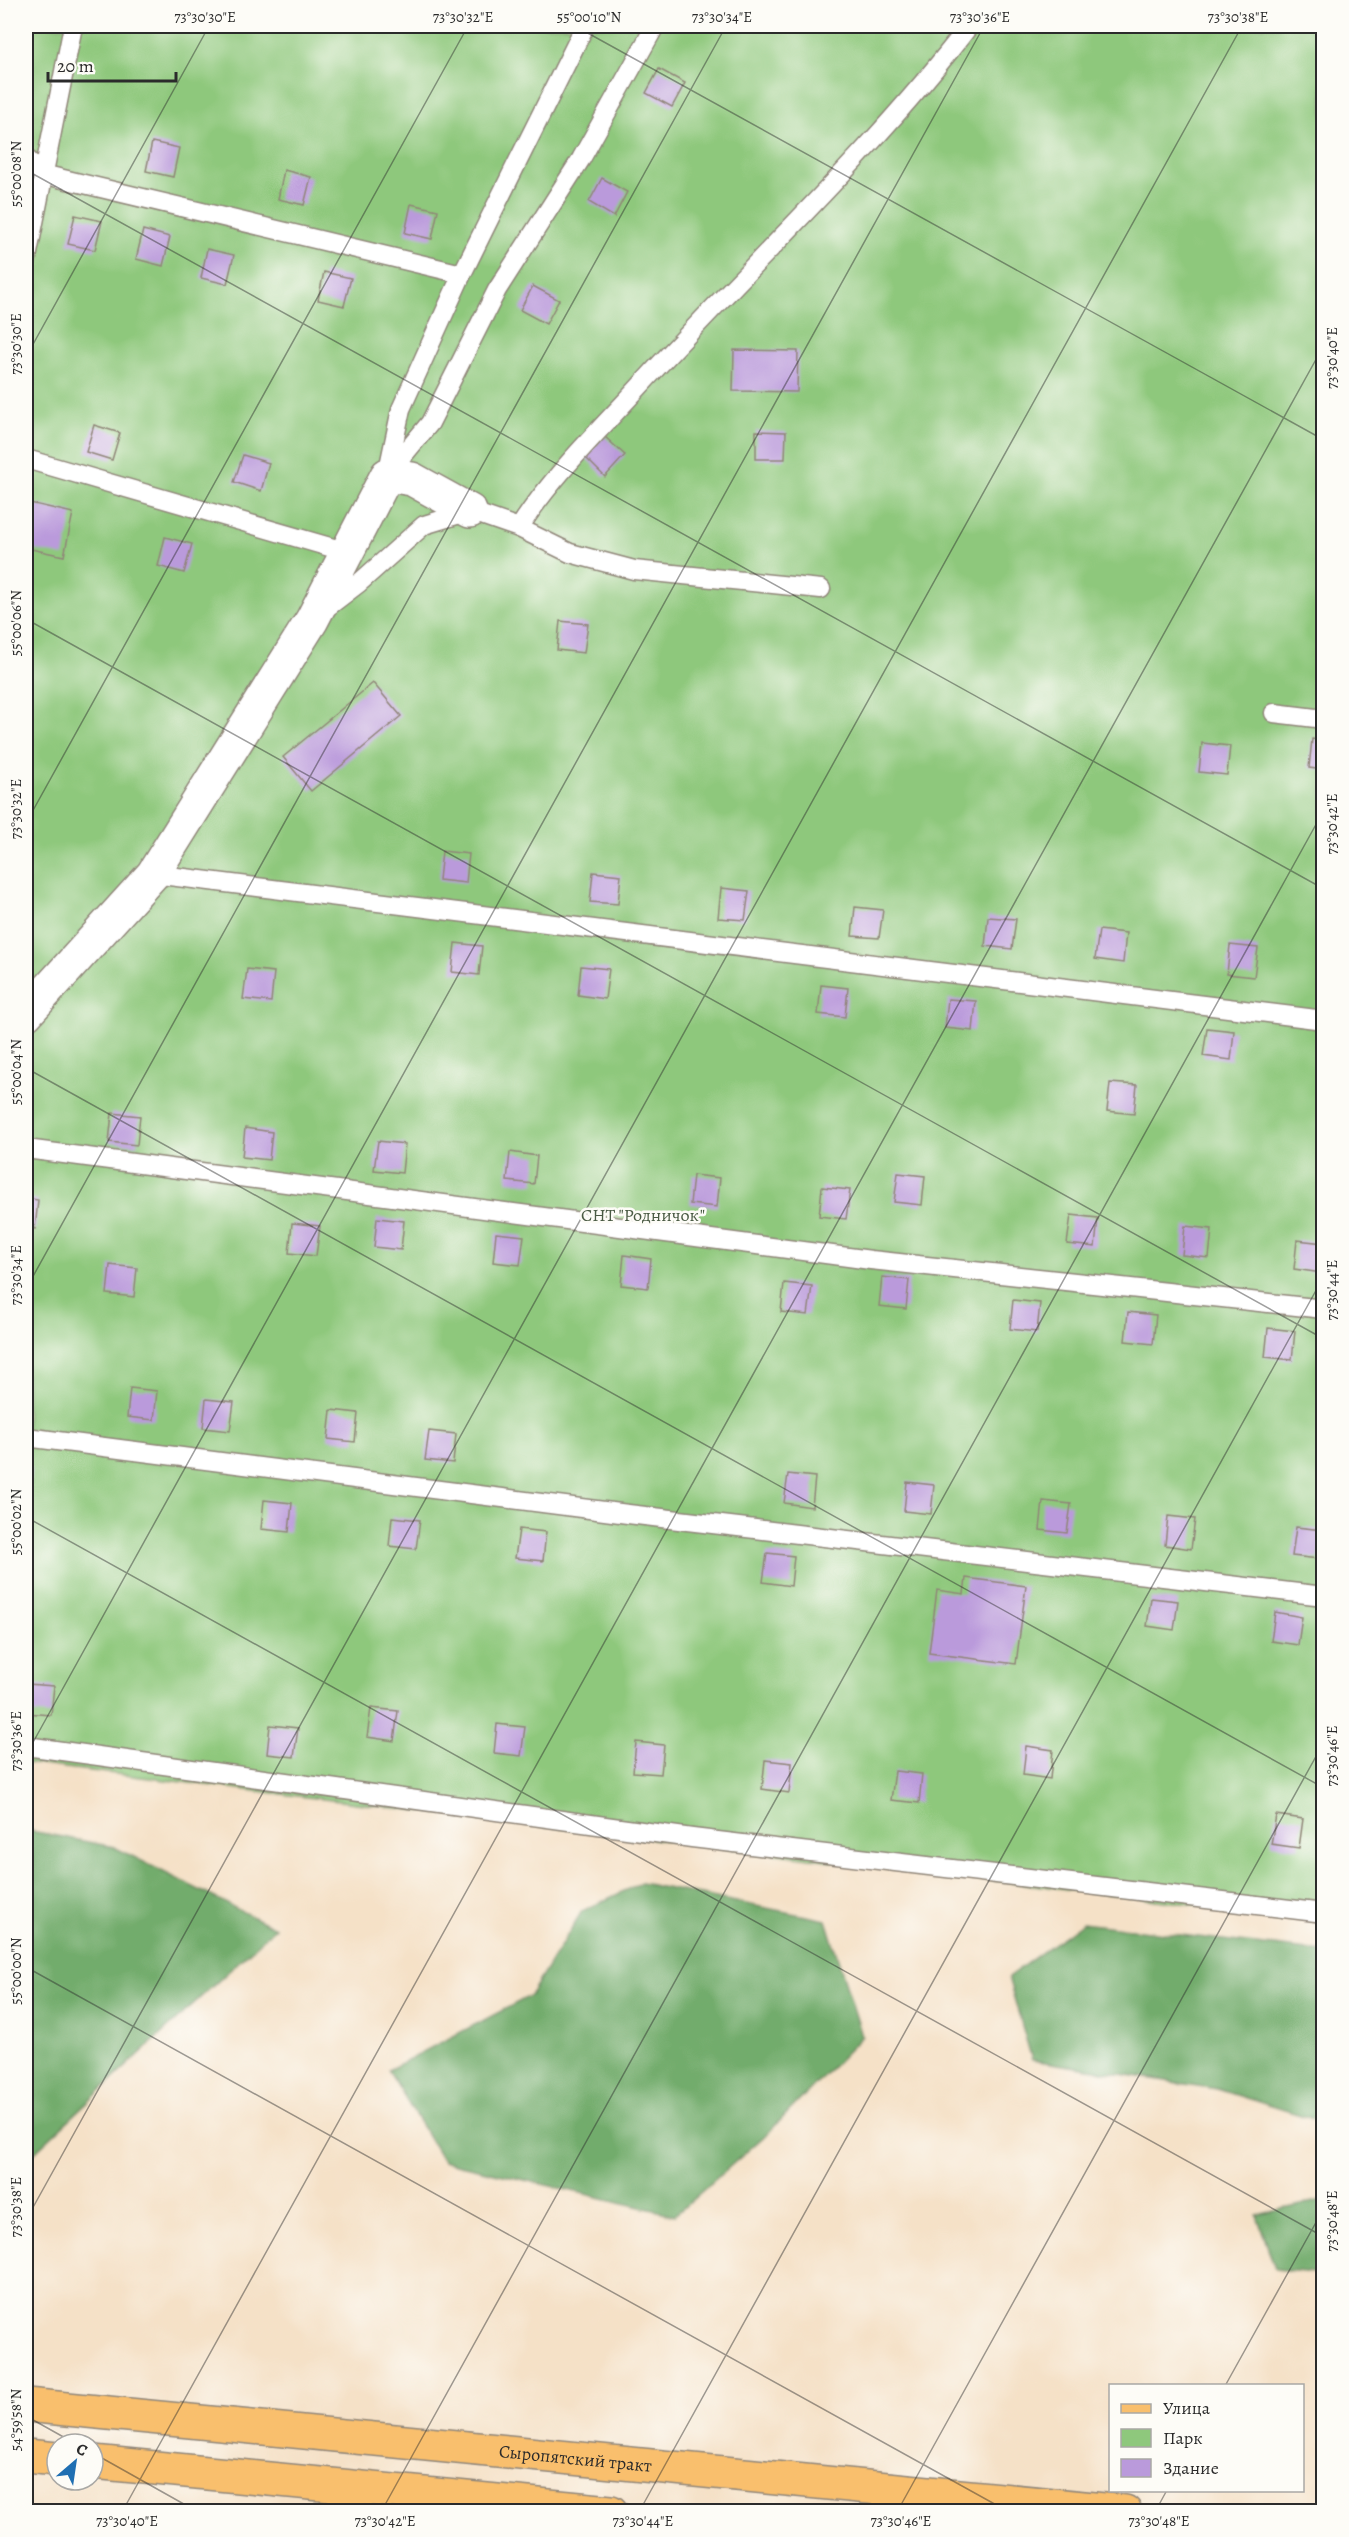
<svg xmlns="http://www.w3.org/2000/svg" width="1349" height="2537" font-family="Alegreya,serif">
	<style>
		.green { fill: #8ec87c; stroke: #5c7a54; stroke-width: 1.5 }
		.forest { fill: #72ac6c; stroke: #4e6c4c; stroke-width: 1.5 }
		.building { fill: #ba9adb }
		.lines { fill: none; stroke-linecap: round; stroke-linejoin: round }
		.lane-casing { stroke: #908679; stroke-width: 21 }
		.street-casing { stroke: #908679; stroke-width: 36 }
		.primary-casing { stroke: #908679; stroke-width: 36 }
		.lane { stroke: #fff; stroke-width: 18 }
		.street { stroke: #fff; stroke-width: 33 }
		.primary { stroke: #f9bf6d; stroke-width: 33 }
		.ticks { fill: none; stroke: #2b2b2b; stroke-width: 1.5; stroke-opacity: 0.45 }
		.labels { text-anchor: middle; stroke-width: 5; stroke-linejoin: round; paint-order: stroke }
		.park-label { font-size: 18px; fill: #495a43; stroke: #fdfcf7 }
		.street-label { font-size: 18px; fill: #2b2b2b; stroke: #fdfcf7 }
		.neatline { fill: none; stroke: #2b2b2b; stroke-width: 2 }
		.ticks-label { font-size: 15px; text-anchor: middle; fill: #2b2b2b }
	</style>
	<rect width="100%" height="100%" fill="#fdfcf7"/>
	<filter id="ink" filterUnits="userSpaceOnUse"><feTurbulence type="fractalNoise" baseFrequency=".0167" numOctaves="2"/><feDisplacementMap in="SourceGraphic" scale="12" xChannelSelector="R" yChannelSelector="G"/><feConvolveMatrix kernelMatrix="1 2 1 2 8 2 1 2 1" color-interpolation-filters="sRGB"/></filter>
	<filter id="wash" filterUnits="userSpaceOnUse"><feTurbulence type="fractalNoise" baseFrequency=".008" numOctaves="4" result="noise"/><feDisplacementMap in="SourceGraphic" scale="24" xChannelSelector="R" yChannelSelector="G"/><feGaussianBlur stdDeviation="1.35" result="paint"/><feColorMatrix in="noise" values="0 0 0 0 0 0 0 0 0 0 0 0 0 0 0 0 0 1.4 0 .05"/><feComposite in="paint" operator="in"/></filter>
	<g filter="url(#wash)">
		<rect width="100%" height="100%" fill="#f5e1c7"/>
		<!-- green -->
		<polygon class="green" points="26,26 1323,26 1323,1920 26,1763"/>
		<!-- forest -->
		<g class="forest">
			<polygon points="26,1830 114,1847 275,1928 26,2160"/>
			<polygon points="641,1883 826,1920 862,2036 769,2132 675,2215 443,2161 388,2070 530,1996 582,1911"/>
			<polygon points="1082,1923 1323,1952 1323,2122 1217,2089 1032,2060 1008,1977"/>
			<polygon points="1323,2200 1323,2274 1275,2269 1257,2215"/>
		</g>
		<g id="blocks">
			<!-- building -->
			<g class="building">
				<polygon points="659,69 685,83 672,107 646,93"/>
				<polygon points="152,142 179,148 173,177 146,171"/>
				<polygon points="284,170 311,177 304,205 278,199"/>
				<polygon points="602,178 627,192 614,217 589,202"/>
				<polygon points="411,204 438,210 432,239 405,233"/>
				<polygon points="75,215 102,221 95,250 68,244"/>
				<polygon points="143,230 170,237 163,266 136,259"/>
				<polygon points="207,249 234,255 227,284 201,278"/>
				<polygon points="324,272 351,278 344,306 318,300"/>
				<polygon points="533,286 559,300 546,324 520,310"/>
				<polygon points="734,350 798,351 797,392 733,391"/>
				<polygon points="94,425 120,433 112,460 86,452"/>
				<polygon points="756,431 786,432 785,459 756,459"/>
				<polygon points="604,436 625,455 605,477 585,457"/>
				<polygon points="243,455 269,463 261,491 234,482"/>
				<polygon points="26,502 73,513 64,556 26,548"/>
				<polygon points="165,537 192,544 184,573 158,566"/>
				<polygon points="560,621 588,624 584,653 557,650"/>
				<polygon points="373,683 401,716 311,791 283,757"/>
				<polygon points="1312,739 1324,741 1324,770 1309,768"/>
				<polygon points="1202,743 1230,746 1227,775 1199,772"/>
				<polygon points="442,851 469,854 466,883 439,880"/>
				<polygon points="593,872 621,875 618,904 590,902"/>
				<polygon points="721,888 749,891 745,920 718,918"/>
				<polygon points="855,907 883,910 879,938 852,936"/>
				<polygon points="988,917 1016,919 1012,949 985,946"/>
				<polygon points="1099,930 1126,933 1123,963 1095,959"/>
				<polygon points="455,943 482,946 479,975 452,972"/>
				<polygon points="1230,945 1258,948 1254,977 1227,974"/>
				<polygon points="581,966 609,969 605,999 578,995"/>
				<polygon points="247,969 274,972 271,1002 243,999"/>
				<polygon points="821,985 848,988 845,1017 818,1014"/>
				<polygon points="948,999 976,1001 973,1031 945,1028"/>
				<polygon points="1207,1028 1234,1031 1231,1060 1203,1056"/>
				<polygon points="1110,1083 1137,1085 1134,1114 1107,1111"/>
				<polygon points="112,1113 140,1116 137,1145 109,1142"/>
				<polygon points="245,1128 272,1132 269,1160 242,1157"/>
				<polygon points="378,1141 405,1144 402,1173 374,1170"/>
				<polygon points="510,1152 537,1156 534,1184 507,1181"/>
				<polygon points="898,1173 925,1176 922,1205 894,1202"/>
				<polygon points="693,1175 720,1178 717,1207 690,1204"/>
				<polygon points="822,1187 850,1190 846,1219 819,1216"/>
				<polygon points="26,1198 38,1200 35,1229 26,1228"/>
				<polygon points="1071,1215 1098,1218 1095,1247 1067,1244"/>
				<polygon points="377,1218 404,1221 401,1250 374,1247"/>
				<polygon points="292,1223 320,1226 316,1256 289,1253"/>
				<polygon points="1185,1226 1212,1229 1209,1258 1182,1255"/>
				<polygon points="496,1233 524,1236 520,1265 493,1262"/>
				<polygon points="1297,1240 1324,1243 1322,1273 1294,1269"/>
				<polygon points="624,1255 651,1259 648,1288 621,1285"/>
				<polygon points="110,1265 137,1268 134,1297 107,1294"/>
				<polygon points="882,1277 909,1280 906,1309 879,1306"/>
				<polygon points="784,1283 812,1286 808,1315 781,1312"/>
				<polygon points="1013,1300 1040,1303 1037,1332 1010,1329"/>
				<polygon points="1128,1312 1156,1315 1153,1344 1125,1341"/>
				<polygon points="1268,1328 1295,1331 1292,1360 1265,1357"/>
				<polygon points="130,1388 157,1391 154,1420 127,1417"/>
				<polygon points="206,1399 234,1402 230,1431 203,1428"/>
				<polygon points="331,1410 358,1413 355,1442 328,1439"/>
				<polygon points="429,1431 456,1434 453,1463 425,1460"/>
				<polygon points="26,1468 31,1468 27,1502 26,1502"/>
				<polygon points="788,1474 815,1477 812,1507 784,1503"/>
				<polygon points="907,1482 934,1485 931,1514 904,1511"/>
				<polygon points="264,1500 292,1503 289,1532 261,1529"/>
				<polygon points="1043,1501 1071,1504 1067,1533 1040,1530"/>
				<polygon points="1168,1516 1195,1519 1191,1549 1165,1545"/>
				<polygon points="392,1517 420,1520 416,1549 389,1546"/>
				<polygon points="1296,1527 1323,1530 1319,1559 1292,1556"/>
				<polygon points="519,1529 546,1532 543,1561 515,1558"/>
				<polygon points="767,1553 794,1556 791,1586 763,1582"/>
				<polygon points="966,1578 1026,1586 1016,1664 929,1653 937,1590 964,1594"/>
				<polygon points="1151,1598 1178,1601 1174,1630 1147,1626"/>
				<polygon points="1275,1612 1302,1617 1298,1645 1271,1641"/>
				<polygon points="27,1684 54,1686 51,1715 26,1713"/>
				<polygon points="371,1708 398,1711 394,1741 367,1737"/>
				<polygon points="497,1724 525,1727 521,1756 494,1753"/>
				<polygon points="270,1725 298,1728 294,1757 267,1754"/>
				<polygon points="636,1742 664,1745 661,1774 633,1772"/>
				<polygon points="1026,1746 1053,1750 1050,1779 1023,1775"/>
				<polygon points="765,1760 792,1763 789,1793 762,1789"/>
				<polygon points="895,1771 922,1774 919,1803 891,1800"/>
				<polygon points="1276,1815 1303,1819 1299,1848 1271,1844"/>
			</g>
		</g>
	</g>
	<g filter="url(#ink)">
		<use href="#blocks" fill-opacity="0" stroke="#908679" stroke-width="1.5"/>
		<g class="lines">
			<defs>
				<g id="lane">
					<polyline points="585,26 462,274 401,409 387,475 430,423 497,290 581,159 655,26"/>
					<polyline points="26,158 42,174 462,274"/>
					<polyline points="26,263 73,26"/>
					<polyline points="26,459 347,552"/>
					<path d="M519,528C552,476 598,432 639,387C749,266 870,155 969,26"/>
					<polyline points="325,609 359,583 424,525 470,511 519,528 570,553 634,570 821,589"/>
					<polyline points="1274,713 1324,719"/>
					<polyline points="153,874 1324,1020"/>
					<polyline points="26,1149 871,1260 1324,1309"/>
					<polyline points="26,1437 628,1514 1324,1596"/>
					<polyline points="26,1746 692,1838 1324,1913"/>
				</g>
				<polyline id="street" points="26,1014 153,874 312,620 387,475 412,479 470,511"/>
				<g id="primary">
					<path id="s1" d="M26,2405L1125,2512"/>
					<polyline points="26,2456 57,2459"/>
					<polyline points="93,2462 611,2512"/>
				</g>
			</defs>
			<!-- lane casing -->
			<use href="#lane" class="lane-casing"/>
			<!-- street casing -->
			<use href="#street" class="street-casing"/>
			<!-- primary casing -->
			<use href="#primary" class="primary-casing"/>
			<!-- lane -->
			<use href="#lane" class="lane"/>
			<!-- street -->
			<use href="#street" class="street"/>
			<!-- primary -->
			<use href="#primary" class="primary"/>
		</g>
	</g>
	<!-- ticks -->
	<path class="ticks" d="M575,26L1324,440M26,170L1324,889M26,357L209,26M26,619L1324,1339M26,823L468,26M26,1068L1324,1788M26,1289L726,26M26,1517L1324,2237M26,1755L984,26M26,1967L1009,2512M26,2220L1242,26M1225,2386L1324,2208M26,2416L76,2444M93,2453L198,2512M122,2512L1324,345M381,2512L1324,810M639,2512L1324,1276M897,2512L1324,1742M1155,2512L1167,2490"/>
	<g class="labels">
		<!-- park labels -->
		<g class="park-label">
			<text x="643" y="1221">СНТ "Родничок"</text>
		</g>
		<!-- street labels -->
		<g class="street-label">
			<text dy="6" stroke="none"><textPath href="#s1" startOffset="552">Сыропятский тракт</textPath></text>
		</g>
	</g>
	<!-- margin -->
	<rect width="1349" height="2537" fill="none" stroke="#fdfcf7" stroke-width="66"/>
	<!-- legend -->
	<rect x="1109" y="2384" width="195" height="108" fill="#fdfcf7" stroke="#a9a8a5" stroke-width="1.5"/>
	<rect x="1121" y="2404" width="30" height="9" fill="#f9bf6d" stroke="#a9a8a5" stroke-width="1.5"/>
	<text x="1163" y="2414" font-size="18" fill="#2b2b2b">Улица</text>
	<rect x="1121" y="2429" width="30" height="18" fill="#8ec87c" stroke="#a9a8a5" stroke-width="1.5"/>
	<text x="1163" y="2444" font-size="18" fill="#2b2b2b">Парк</text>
	<rect x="1121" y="2459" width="30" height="18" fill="#ba9adb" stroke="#a9a8a5" stroke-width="1.5"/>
	<text x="1163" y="2474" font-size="18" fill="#2b2b2b">Здание</text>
	<!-- north arrow -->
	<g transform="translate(75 2462) rotate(29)"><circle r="28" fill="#fdfcf7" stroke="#a9a8a5" stroke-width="1.5"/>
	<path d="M0-4.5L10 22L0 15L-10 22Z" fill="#1f6fb2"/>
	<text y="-9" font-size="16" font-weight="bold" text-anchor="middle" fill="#2b2b2b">С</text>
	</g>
	<!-- scale -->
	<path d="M48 72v9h128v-9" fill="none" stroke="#2b2b2b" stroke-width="3"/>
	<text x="57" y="72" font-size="18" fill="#2b2b2b" stroke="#fdfcf7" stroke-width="4.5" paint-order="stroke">20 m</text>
	<rect x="33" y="33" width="1283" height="2471" class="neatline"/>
	<g class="ticks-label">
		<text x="205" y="22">73°30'30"E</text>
		<text x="463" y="22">73°30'32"E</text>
		<text x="589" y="22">55°00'10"N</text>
		<text x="722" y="22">73°30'34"E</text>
		<text x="980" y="22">73°30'36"E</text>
		<text x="1238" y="22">73°30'38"E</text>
		<text transform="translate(16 174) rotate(-90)" y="5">55°00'08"N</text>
		<text transform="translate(16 344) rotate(-90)" y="5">73°30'30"E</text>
		<text transform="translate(1332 358) rotate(-90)" y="5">73°30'40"E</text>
		<text transform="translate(16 623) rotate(-90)" y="5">55°00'06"N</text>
		<text transform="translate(16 809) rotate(-90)" y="5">73°30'32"E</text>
		<text transform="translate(1332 824) rotate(-90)" y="5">73°30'42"E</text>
		<text transform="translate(16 1072) rotate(-90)" y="5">55°00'04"N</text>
		<text transform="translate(16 1275) rotate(-90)" y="5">73°30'34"E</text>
		<text transform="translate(1332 1290) rotate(-90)" y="5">73°30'44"E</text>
		<text transform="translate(16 1522) rotate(-90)" y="5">55°00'02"N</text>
		<text transform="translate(16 1741) rotate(-90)" y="5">73°30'36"E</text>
		<text transform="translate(1332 1756) rotate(-90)" y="5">73°30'46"E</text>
		<text transform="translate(16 1971) rotate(-90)" y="5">55°00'00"N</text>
		<text transform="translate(16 2207) rotate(-90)" y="5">73°30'38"E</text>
		<text transform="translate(1332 2221) rotate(-90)" y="5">73°30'48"E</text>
		<text transform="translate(16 2420) rotate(-90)" y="5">54°59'58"N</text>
		<text x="127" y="2526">73°30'40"E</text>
		<text x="385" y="2526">73°30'42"E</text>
		<text x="643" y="2526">73°30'44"E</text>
		<text x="901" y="2526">73°30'46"E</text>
		<text x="1159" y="2526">73°30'48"E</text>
	</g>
</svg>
